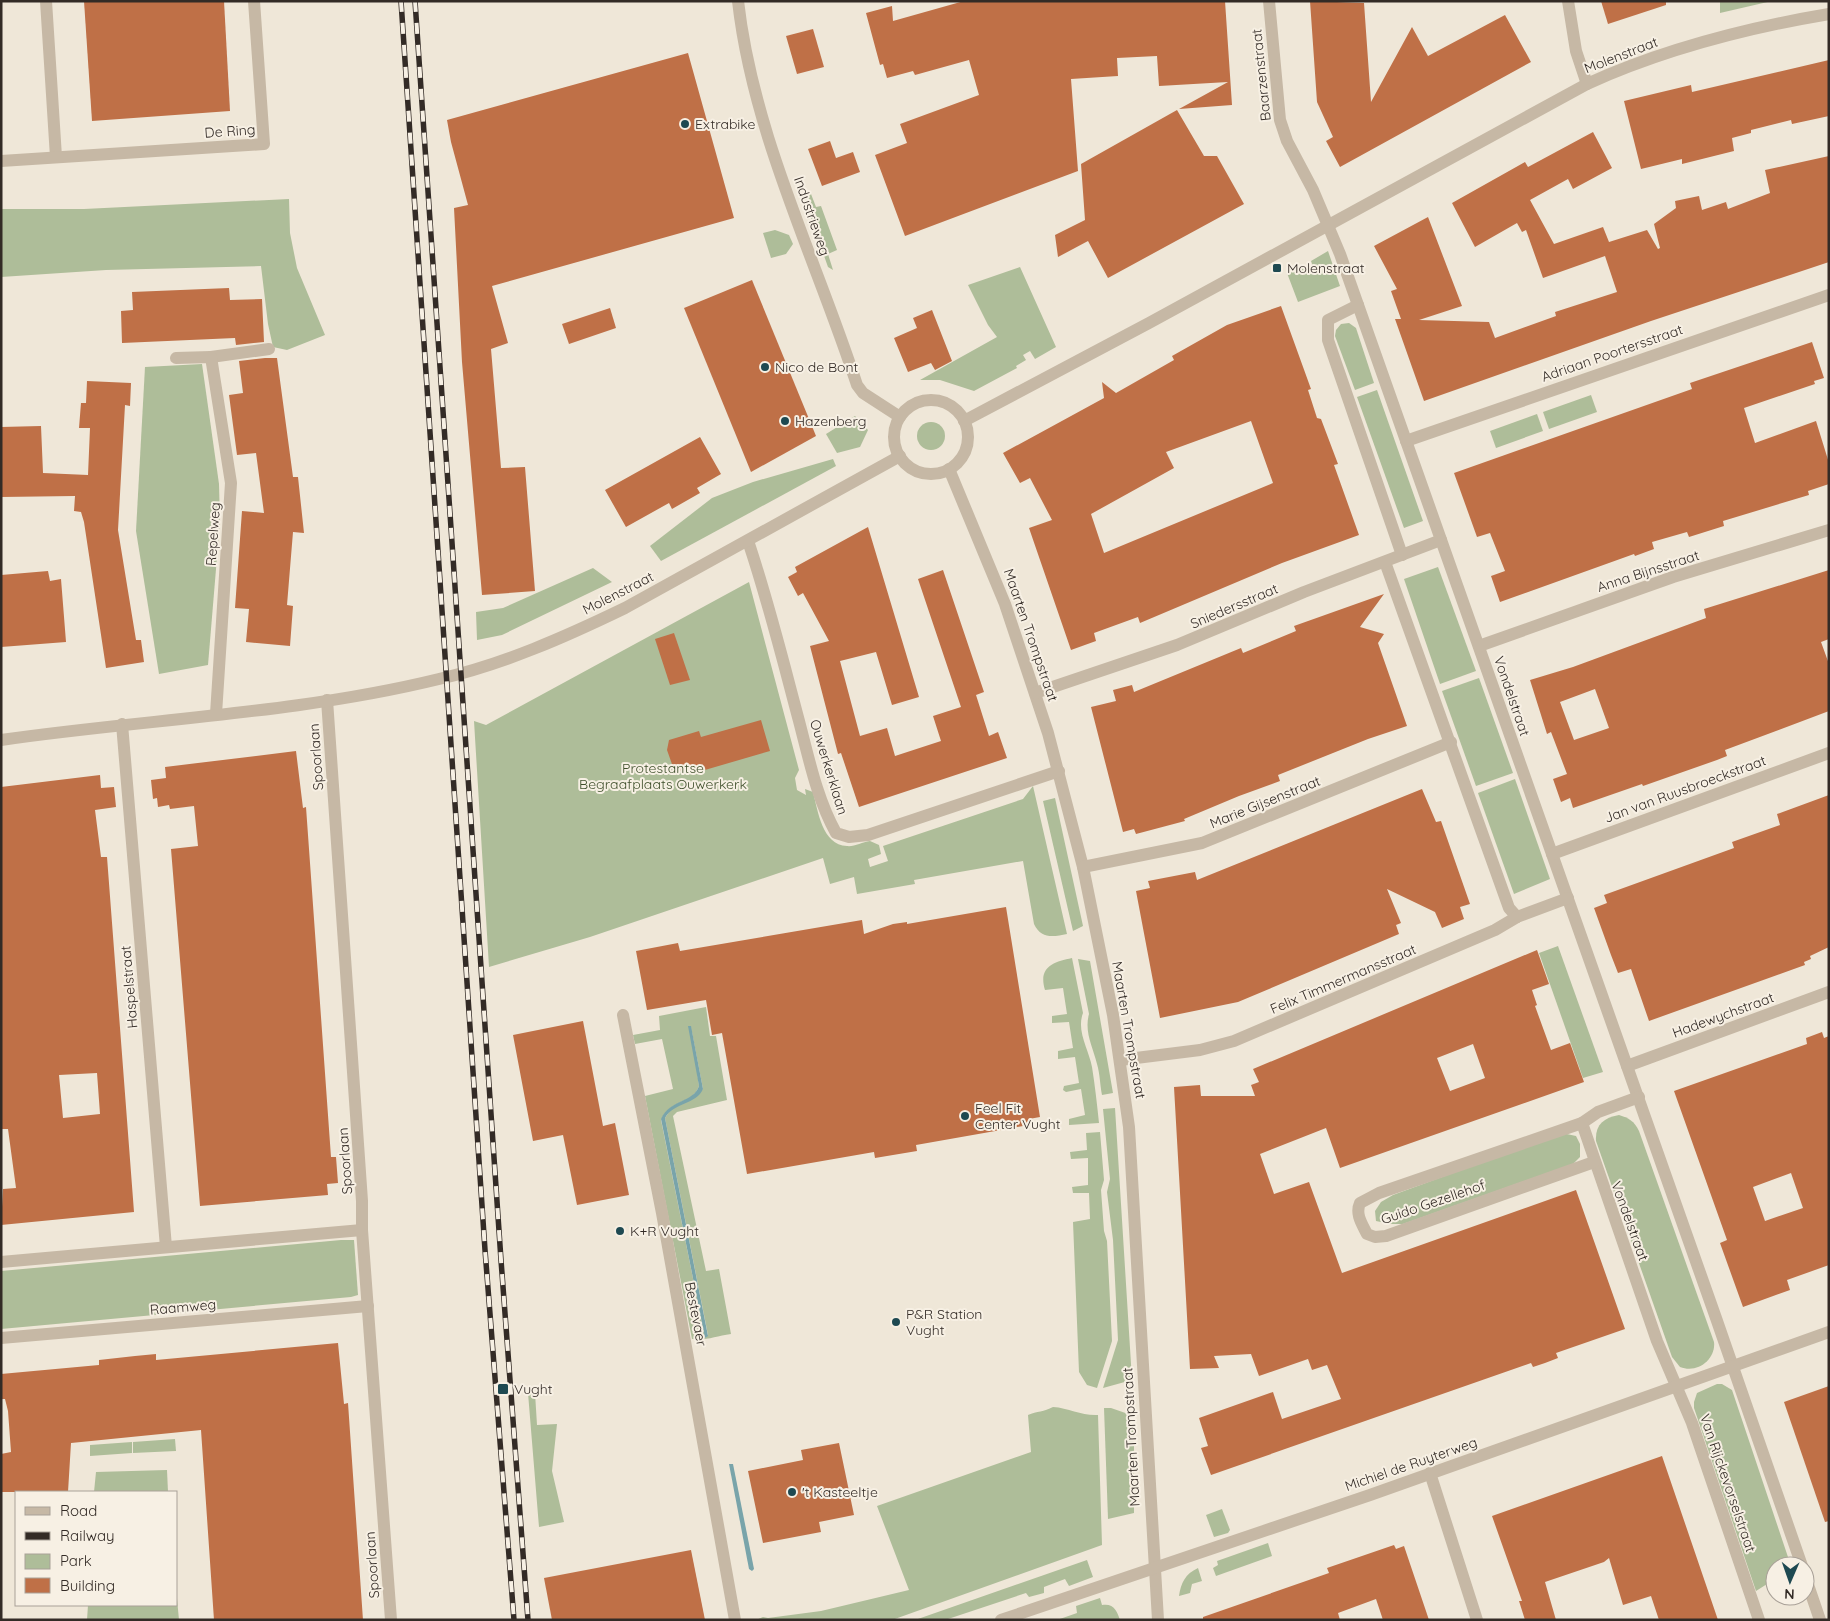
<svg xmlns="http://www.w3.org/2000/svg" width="1830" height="1621" font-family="Quicksand,sans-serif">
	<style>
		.green { fill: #aebd99; fill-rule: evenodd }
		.water { fill: #79a4aa }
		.building { fill: #bf7047; fill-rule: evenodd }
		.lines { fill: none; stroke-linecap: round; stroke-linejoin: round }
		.street { stroke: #c6b8a5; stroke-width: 12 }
		.rail-casing { stroke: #332b26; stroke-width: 5.5 }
		.rail { stroke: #f7f0e4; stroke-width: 4; stroke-dasharray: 11; stroke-linecap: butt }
		.poi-dot { fill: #1e4951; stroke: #f7f0e4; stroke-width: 2 }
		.labels { text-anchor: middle; stroke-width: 4; stroke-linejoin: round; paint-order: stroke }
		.street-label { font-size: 14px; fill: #332b26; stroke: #f7f0e4 }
		.poi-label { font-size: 14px; fill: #332b26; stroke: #f7f0e4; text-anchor: start }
		.park-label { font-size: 14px; fill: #3f4f2b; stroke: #f7f0e4 }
	</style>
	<rect width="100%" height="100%" fill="#efe7d8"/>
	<!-- green -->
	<g class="green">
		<polygon points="1720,1 1772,1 1720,13"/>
		<polygon points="811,194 816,207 821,206 837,250 828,254 833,270 828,267 805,202 805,197"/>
		<polygon points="289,199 290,233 297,268 325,335 287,350 273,347 268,324 261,266 106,270 1,277 1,209 84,209"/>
		<polygon points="775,230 789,235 793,244 786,254 771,258 763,233"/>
		<polygon points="1328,251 1340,286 1298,302 1287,273 1302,266 1307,273 1314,269 1311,261"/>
		<polygon points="1020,267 1056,347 1035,359 1030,351 1023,355 1026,360 1016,366 1017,368 974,391 940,380 920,380 997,337 988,325 968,285"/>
		<polygon points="1349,323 1356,328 1374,383 1355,390 1335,336 1336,330 1341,324"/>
		<polygon points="202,364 219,484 220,521 208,665 159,674 136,531 145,367"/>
		<polygon points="1377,390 1423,521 1404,528 1357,397"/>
		<polygon points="1591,395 1597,412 1549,429 1543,412"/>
		<polygon points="1537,414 1543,431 1496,448 1490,431"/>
		<polygon points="855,416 868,430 860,447 837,453 826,434"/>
		<circle cx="931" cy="436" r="14"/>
		<polygon points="833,459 836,466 661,561 650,546 712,498 753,482"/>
		<polygon points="1438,567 1476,671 1440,684 1404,579"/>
		<polygon points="593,568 612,582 502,635 477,640 476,612 503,608"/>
		<path d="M749,582L799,770L795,778L797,790L806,795L805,789L813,792C818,811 822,845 847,846C854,847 862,842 870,841L879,845L881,854L868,859L870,867L888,861L883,846L1023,799L1033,786L1067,934C1053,937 1041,939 1034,924L1023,861L914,880L915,884L857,894L854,877L830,884L823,858L590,937L489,967L474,721L486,725Z"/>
		<polygon points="1479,678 1513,773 1476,786 1442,691"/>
		<polygon points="1515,779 1550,879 1514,894 1478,793"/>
		<polygon points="1055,798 1083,926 1073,931 1043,801"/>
		<polygon points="1558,946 1603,1072 1583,1078 1539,953"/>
		<path d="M1072,958L1083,1013C1076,1031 1089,1050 1092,1067C1095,1086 1097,1104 1099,1123L1069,1125V1119L1085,1115L1081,1089L1066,1092L1063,1090L1064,1086L1079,1083L1075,1057L1058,1059V1051L1073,1048L1069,1022L1052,1023V1016L1067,1014L1063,988L1045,990C1038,967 1053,962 1072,958Z"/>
		<path d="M1078,959L1090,961L1113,1093L1102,1095C1100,1085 1100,1074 1097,1064C1093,1047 1084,1032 1089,1014Z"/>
		<path d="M706,1007L710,1036H716L727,1100L677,1112L673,1116L706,1271L719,1269L731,1334C716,1336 706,1341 692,1339L645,1096L673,1089L662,1039L635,1044L633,1035L660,1030L659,1016ZM691,1027L703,1089L671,1109L665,1118L708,1335L705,1338L661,1120C670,1099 693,1104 699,1086Z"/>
		<polygon points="1115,1108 1132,1380 1103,1388 1118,1340 1113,1240 1107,1192 1110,1179 1103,1109"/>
		<path d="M1619,1115C1629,1118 1634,1121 1639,1131L1714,1342C1716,1359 1698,1374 1680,1367L1672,1357L1596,1141C1595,1125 1603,1118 1619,1115Z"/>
		<polygon points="1100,1132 1104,1180 1101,1190 1104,1231 1107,1241 1112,1341 1097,1388 1087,1385 1079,1372 1073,1222 1090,1219 1089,1193 1073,1193 1072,1187 1088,1185 1088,1158 1071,1159 1070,1152 1087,1150 1086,1133"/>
		<polygon points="1562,1133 1576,1136 1580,1144 1580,1157 1573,1164 1403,1224 1390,1224 1376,1221 1375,1211 1381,1202 1393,1195"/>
		<polygon points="341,1240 354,1240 358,1295 351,1297 1,1329 1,1271"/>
		<polygon points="1717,1384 1722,1384 1732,1390 1791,1566 1775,1566 1775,1579 1756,1591 1694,1408 1694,1402 1697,1393"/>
		<polygon points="528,1393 535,1393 537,1425 557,1424 552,1471 564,1522 539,1527"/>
		<path d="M1053,1407C1069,1408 1082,1416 1098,1415L1102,1545L892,1620H756L763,1617L768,1618L821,1611L909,1590L877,1506L1031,1452L1028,1415C1037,1411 1044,1412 1053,1407Z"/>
		<polygon points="1104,1408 1111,1408 1134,1416 1134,1513 1108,1519"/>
		<polygon points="175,1439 176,1451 133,1453 133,1442"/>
		<polygon points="132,1442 132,1453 90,1456 90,1445"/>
		<polygon points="167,1470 168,1492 94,1492 96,1472"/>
		<polygon points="1222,1509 1230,1530 1228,1533 1214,1537 1206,1515"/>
		<polygon points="1268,1543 1272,1556 1216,1576 1213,1568 1218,1565 1217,1561"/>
		<polygon points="1087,1560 1093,1577 1069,1586 1065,1579 1044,1587 1044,1593 1029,1597 1026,1593 945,1620 915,1620"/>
		<path d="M1198,1568L1202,1581L1192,1584L1190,1593L1179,1596C1181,1583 1185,1574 1198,1568Z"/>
		<polygon points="176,1588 179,1620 87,1620 88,1605 176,1605"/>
		<path d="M1100,1598L1102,1605C1114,1603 1117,1611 1120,1620H1057L1077,1613L1076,1606Z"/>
	</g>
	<!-- water -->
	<g class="water">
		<path d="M688,1026H691L703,1089C696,1105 674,1102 665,1118L708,1336L705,1338L661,1119C670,1099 693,1103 699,1086Z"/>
		<polygon points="729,1464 733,1464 754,1569 752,1571 749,1569"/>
	</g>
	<!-- building -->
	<g class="building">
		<polygon points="84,1 224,1 230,111 92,121"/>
		<polygon points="964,1 1225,1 1232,105 1179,109 1228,82 1159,86 1157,56 1117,58 1118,76 1071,79 1078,171 905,236 875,155 907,143 900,124 979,95 969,60 915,75 913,71 887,78 883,64 880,65 866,13 892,6 893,21"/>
		<polygon points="1310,1 1364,3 1371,102 1412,27 1428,56 1505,15 1531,62 1340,167 1326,141 1333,137 1317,102"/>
		<polygon points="1601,1 1666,1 1666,5 1608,24"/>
		<polygon points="813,29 824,67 797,74 786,36"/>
		<polygon points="688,53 734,218 492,286 508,343 491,349 501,468 525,467 535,591 482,595 462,362 454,208 468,205 451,142 447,120"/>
		<polygon points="1829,60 1829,116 1792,124 1791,120 1751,130 1751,133 1732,138 1734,151 1682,164 1682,159 1641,169 1624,101 1691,85 1692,92"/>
		<polygon points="1177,110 1204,156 1217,156 1244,204 1108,278 1088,241 1058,257 1055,235 1085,220 1081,164"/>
		<polygon points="1593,132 1612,168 1573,189 1568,179 1530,200 1554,244 1603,227 1609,242 1647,230 1658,249 1660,248 1654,224 1676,208 1675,201 1699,196 1702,210 1726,202 1728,209 1770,193 1765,170 1829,156 1829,262 1651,321 1424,401 1395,319 1401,319 1391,291 1397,289 1374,246 1428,217 1462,306 1419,320 1489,322 1495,338 1556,316 1555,312 1617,292 1605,256 1543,278 1526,230 1522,232 1517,223 1475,247 1452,203 1525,162 1528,167"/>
		<polygon points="830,141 836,158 853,152 860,172 822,186 808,149"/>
		<polygon points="752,280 816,436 751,472 684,308"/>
		<polygon points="229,288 230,300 262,299 264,342 236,345 235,338 122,343 121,311 133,310 132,292"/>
		<path d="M1281,306L1311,389L1308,390L1317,418L1321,419L1338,464L1334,465L1359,535L1282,563L1140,623L1138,617L1094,633L1096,641L1071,650L1029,528L1052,520L1030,478L1020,483L1003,453L1104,398L1102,382L1116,393L1174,360L1172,356L1227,325ZM1251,421L1273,483L1104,553L1091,514L1174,468L1166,452Z"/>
		<polygon points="610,308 616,328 569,344 562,324"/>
		<polygon points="932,310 952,361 935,370 931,363 908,372 894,338 917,328 913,318"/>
		<polygon points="1812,342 1824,378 1814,381 1815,384 1744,408 1755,443 1816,421 1829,463 1829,484 1808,491 1809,495 1723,521 1724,526 1689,537 1687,532 1652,542 1654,549 1635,556 1634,554 1500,602 1491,576 1505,571 1490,533 1477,537 1454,473 1692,389 1690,383"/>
		<polygon points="265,358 277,358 293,477 298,477 304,533 293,532 287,605 293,606 290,646 246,642 249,609 235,608 242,511 264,513 256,453 237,455 229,395 243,393 239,361"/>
		<polygon points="87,381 131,383 130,406 125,405 118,530 136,640 141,640 144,662 106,668 84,522 81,512 74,511 75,496 1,497 1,427 41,426 43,473 88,475 90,428 79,428 81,403 86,403"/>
		<polygon points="700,437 721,474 697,488 700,493 672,509 669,503 626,527 605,490"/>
		<polygon points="868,527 919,697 892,705 876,652 840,661 860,736 887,728 895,756 941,741 933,716 961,707 918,579 943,570 984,692 976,695 989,736 998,732 1007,758 859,807 841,753 838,754 810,646 829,641 803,593 798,596 788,577 797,572 795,567"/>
		<path d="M1829,570V639L1821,642L1829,664V711L1725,750L1727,756L1717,760L1643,786L1642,784L1573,808L1570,798L1561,802L1553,779L1567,774L1551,732L1547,734L1530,680L1573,667L1706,618L1704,609ZM1595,689L1609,728L1574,740L1560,702Z"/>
		<polygon points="48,571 50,581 61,579 66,642 1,647 1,575"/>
		<polygon points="1384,594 1360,627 1384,634 1378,643 1407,726 1368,739 1278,775 1280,781 1239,796 1184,819 1185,821 1136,834 1134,829 1123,832 1091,707 1116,701 1113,690 1132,685 1134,692 1241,648 1243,653 1296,631 1294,626"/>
		<polygon points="674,633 690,680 670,685 655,639"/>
		<polygon points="761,720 770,751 698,772 697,767 683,772 673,767 667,750 669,740 699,731 701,737"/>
		<polygon points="296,751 303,808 306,807 331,1157 336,1157 338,1183 327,1184 328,1195 200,1206 171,849 198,846 194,806 170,809 169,805 158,807 157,798 153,799 151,780 166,778 165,767"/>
		<path d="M100,775L101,788L114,787L116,807L95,810L101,857H107L134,1212L1,1225L3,1189L16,1188L8,1129H1V787ZM97,1073L100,1114L63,1118L59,1075Z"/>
		<polygon points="1422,789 1436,822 1441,821 1470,904 1460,907 1464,919 1442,928 1435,912 1387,889 1401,923 1396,925 1399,934 1238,1002 1160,1018 1136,891 1150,888 1148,881 1195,872 1197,880"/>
		<polygon points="1829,795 1829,947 1810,956 1811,959 1804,962 1805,965 1649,1021 1631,969 1618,973 1611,955 1594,908 1607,903 1604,895 1734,848 1732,842 1780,825 1777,814"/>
		<polygon points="1006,907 1040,1117 1029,1119 1030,1122 1022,1124 1023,1126 916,1145 917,1151 875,1158 874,1152 747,1174 722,1033 712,1035 706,1000 647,1010 636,951 678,943 680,951 862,920 864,934 893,924 907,922 907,924"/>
		<path d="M1537,950L1549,984L1532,990L1537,1005L1535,1006L1551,1050L1570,1043L1584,1082L1340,1168L1326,1128L1260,1154L1274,1194L1309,1182L1342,1273L1576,1190L1625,1329L1556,1353L1558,1358L1545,1363L1533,1367L1531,1363L1211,1475L1201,1448L1208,1446L1199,1418L1273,1392L1282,1419L1341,1399L1327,1365L1312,1370L1308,1359L1259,1376L1251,1354L1214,1356L1219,1368L1190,1369L1174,1087L1200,1085L1201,1096H1255L1251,1085L1259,1082L1253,1069ZM1473,1044L1485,1078L1450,1091L1437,1058Z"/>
		<polygon points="583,1021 603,1126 615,1123 629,1195 577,1205 563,1135 533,1141 513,1035"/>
		<path d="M1822,1032L1824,1038L1829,1036V1265L1787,1280L1790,1290L1743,1307L1720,1243L1727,1240L1674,1091L1807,1044L1806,1038ZM1791,1173L1803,1208L1765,1221L1753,1187Z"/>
		<polygon points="338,1343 344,1404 348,1403 363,1620 214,1620 201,1430 71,1443 68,1492 1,1492 1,1454 11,1452 8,1411 5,1399 1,1399 1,1374 99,1365 99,1360 135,1356 156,1354 156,1360"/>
		<polygon points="1829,1386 1829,1521 1825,1522 1784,1402"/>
		<polygon points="839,1443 854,1515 819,1522 821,1532 763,1543 748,1471 803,1460 801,1450"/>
		<polygon points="1662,1456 1718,1620 1659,1620 1651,1596 1623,1605 1609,1558 1604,1562 1545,1582 1556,1620 1525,1620 1519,1601 1522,1601 1492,1516"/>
		<polygon points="1394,1545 1396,1549 1404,1546 1429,1620 1383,1620 1376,1599 1338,1613 1340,1620 1203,1620 1203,1617 1329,1573 1327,1568"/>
		<polygon points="691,1550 705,1620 552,1620 544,1578"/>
	</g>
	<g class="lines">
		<!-- street -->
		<g class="street">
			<polyline points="46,1 56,157"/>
			<path d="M738,1C753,134 816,259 857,385L863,393L900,417"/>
			<polyline points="1269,1 1280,120 1287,141 1313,190 1340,254 1716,1318 1802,1566"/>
			<polyline points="1568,1 1576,51 1587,84"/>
			<polyline points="1,161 264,144 254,1"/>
			<polyline points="1358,305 1328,320 1328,340 1402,555"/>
			<polyline points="211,357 269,349"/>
			<polyline points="176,358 211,357 231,483 216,714"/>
			<circle cx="931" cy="437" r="37"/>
			<path d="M964,421L1149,323L1587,84C1664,49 1746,28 1829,14"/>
			<polyline points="1406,441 1829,295"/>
			<polyline points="949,469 1005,604 1048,733 1083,867 1113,1015 1129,1127 1158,1620"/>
			<path d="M748,541C768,600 783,661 799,721C809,759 817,799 836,833L849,837L868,835L1059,771"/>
			<polyline points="1385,562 1509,908 1517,917"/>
			<polyline points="1479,646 1673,577 1829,530"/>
			<polyline points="1035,693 1177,645 1304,592 1441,540"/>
			<polyline points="327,700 362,1201 362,1230 391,1620"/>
			<polyline points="122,724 166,1247"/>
			<path d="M1,740C146,719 296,714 439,679C504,664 565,637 625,608L900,456"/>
			<polyline points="1552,854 1829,753"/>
			<polyline points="1083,867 1202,843 1451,742"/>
			<polyline points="623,1015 662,1213 735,1620"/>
			<polyline points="1120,1060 1200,1050 1234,1041 1495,930 1517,917 1568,898"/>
			<polyline points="1627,1066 1829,992"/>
			<polyline points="1639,1097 1598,1112 1582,1123 1657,1341 1692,1423 1759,1620"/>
			<path d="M1582,1123L1379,1193L1360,1203C1355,1214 1362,1224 1367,1234L1375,1237L1386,1236L1594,1162"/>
			<polyline points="1,1262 362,1230"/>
			<polyline points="1,1338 368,1306"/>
			<polyline points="1430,1473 1477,1620"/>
			<polyline points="1805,1576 1820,1620"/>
			<polyline points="1001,1620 1370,1495 1829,1332"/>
		</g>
		<defs>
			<g id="rail">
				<polyline points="401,1 485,1250 514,1620"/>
				<polyline points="415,1 501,1260 528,1620"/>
			</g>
		</defs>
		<!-- rail casing -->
		<use href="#rail" class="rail-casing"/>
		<!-- rail -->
		<use href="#rail" class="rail"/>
	</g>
	<!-- markers -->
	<g class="poi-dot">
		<circle cx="685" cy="124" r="5"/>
		<rect x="1272" y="263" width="10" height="10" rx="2.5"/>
		<circle cx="765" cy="367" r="5"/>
		<circle cx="785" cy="421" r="5"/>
		<circle cx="965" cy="1116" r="5"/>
		<circle cx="620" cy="1231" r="5"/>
		<circle cx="896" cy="1322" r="5"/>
		<rect x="497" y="1383" width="12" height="12" rx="2.5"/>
		<circle cx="792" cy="1492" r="5"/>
	</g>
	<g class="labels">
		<!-- street labels -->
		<g class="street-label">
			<text transform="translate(1621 55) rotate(-21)" y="5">Molenstraat</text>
			<text transform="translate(1261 75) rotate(-96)" y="5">Baarzenstraat</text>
			<text transform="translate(230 131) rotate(-4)" y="5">De Ring</text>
			<text transform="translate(812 216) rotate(71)" y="5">Industrieweg</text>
			<text transform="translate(1612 353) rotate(-19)" y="5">Adriaan Poortersstraat</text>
			<text transform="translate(213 534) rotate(-86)" y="5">Repelweg</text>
			<text transform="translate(1648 571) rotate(-18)" y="5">Anna Bijnsstraat</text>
			<text transform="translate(618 593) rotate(-27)" y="5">Molenstraat</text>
			<text transform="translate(1234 606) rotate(-23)" y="5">Sniedersstraat</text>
			<text transform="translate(1031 635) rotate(71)" y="5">Maarten Trompstraat</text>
			<text transform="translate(1512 696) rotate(71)" y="5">Vondelstraat</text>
			<text transform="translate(316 757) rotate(-94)" y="5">Spoorlaan</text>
			<text transform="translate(829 767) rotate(73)" y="5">Ouwerkerklaan</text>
			<text transform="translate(1685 789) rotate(-20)" y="5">Jan van Ruusbroeckstraat</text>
			<text transform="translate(1265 802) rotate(-22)" y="5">Marie Gijsenstraat</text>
			<text transform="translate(1343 979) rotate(-23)" y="5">Felix Timmermansstraat</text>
			<text transform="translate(129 987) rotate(-95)" y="5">Haspelstraat</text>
			<text transform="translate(1723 1015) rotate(-20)" y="5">Hadewychstraat</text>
			<text transform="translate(1129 1030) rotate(80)" y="5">Maarten Trompstraat</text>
			<text transform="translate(345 1161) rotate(-94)" y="5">Spoorlaan</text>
			<text transform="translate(1433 1202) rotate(-19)" y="5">Guido Gezellehof</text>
			<text transform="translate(1630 1221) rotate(70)" y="5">Vondelstraat</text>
			<text transform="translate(183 1307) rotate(-5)" y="5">Raamweg</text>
			<text transform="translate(696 1314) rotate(79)" y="5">Bestevaer</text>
			<text transform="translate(1131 1437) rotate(-93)" y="5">Maarten Trompstraat</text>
			<text transform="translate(1411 1464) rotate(-19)" y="5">Michiel de Ruyterweg</text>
			<text transform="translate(1728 1483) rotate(71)" y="5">Van Rijckevorselstraat</text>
			<text transform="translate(372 1565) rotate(-94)" y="5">Spoorlaan</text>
		</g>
		<!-- poi labels -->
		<g class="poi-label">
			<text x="695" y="129">Extrabike</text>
			<text x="1287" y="273">Molenstraat</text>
			<text x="775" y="372">Nico de Bont</text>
			<text x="795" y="426">Hazenberg</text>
			<text x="975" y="1113">Feel Fit<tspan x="975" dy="16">Center Vught</tspan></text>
			<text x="630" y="1236">K+R Vught</text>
			<text x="906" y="1319">P&amp;R Station<tspan x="906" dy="16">Vught</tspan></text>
			<text x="514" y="1394">Vught</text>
			<text x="802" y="1497">'t Kasteeltje</text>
		</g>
		<!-- park labels -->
		<g class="park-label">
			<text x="663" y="773">Protestantse<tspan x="663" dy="16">Begraafplaats Ouwerkerk</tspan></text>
		</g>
	</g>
	<!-- border -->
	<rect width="1830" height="1621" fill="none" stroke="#332b26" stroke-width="5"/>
	<!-- legend -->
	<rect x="15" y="1491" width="162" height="115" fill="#f7f0e4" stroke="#a9a198"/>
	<rect x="25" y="1507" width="25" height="8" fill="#c6b8a5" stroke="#a9a198"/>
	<text x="60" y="1516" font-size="15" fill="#332b26">Road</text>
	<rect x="25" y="1532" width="25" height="8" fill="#332b26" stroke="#a9a198"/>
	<text x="60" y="1541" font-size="15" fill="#332b26">Railway</text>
	<rect x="25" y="1554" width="25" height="15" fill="#aebd99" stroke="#a9a198"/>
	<text x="60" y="1566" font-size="15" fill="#332b26">Park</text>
	<rect x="25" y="1578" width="25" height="15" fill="#bf7047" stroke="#a9a198"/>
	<text x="60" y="1591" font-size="15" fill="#332b26">Building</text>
	<!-- north arrow -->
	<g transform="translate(1790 1581) rotate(182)"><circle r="24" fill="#f7f0e4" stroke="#a9a198"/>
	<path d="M0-4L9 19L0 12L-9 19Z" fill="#1e4951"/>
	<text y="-8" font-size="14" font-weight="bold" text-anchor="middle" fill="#332b26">N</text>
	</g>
</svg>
